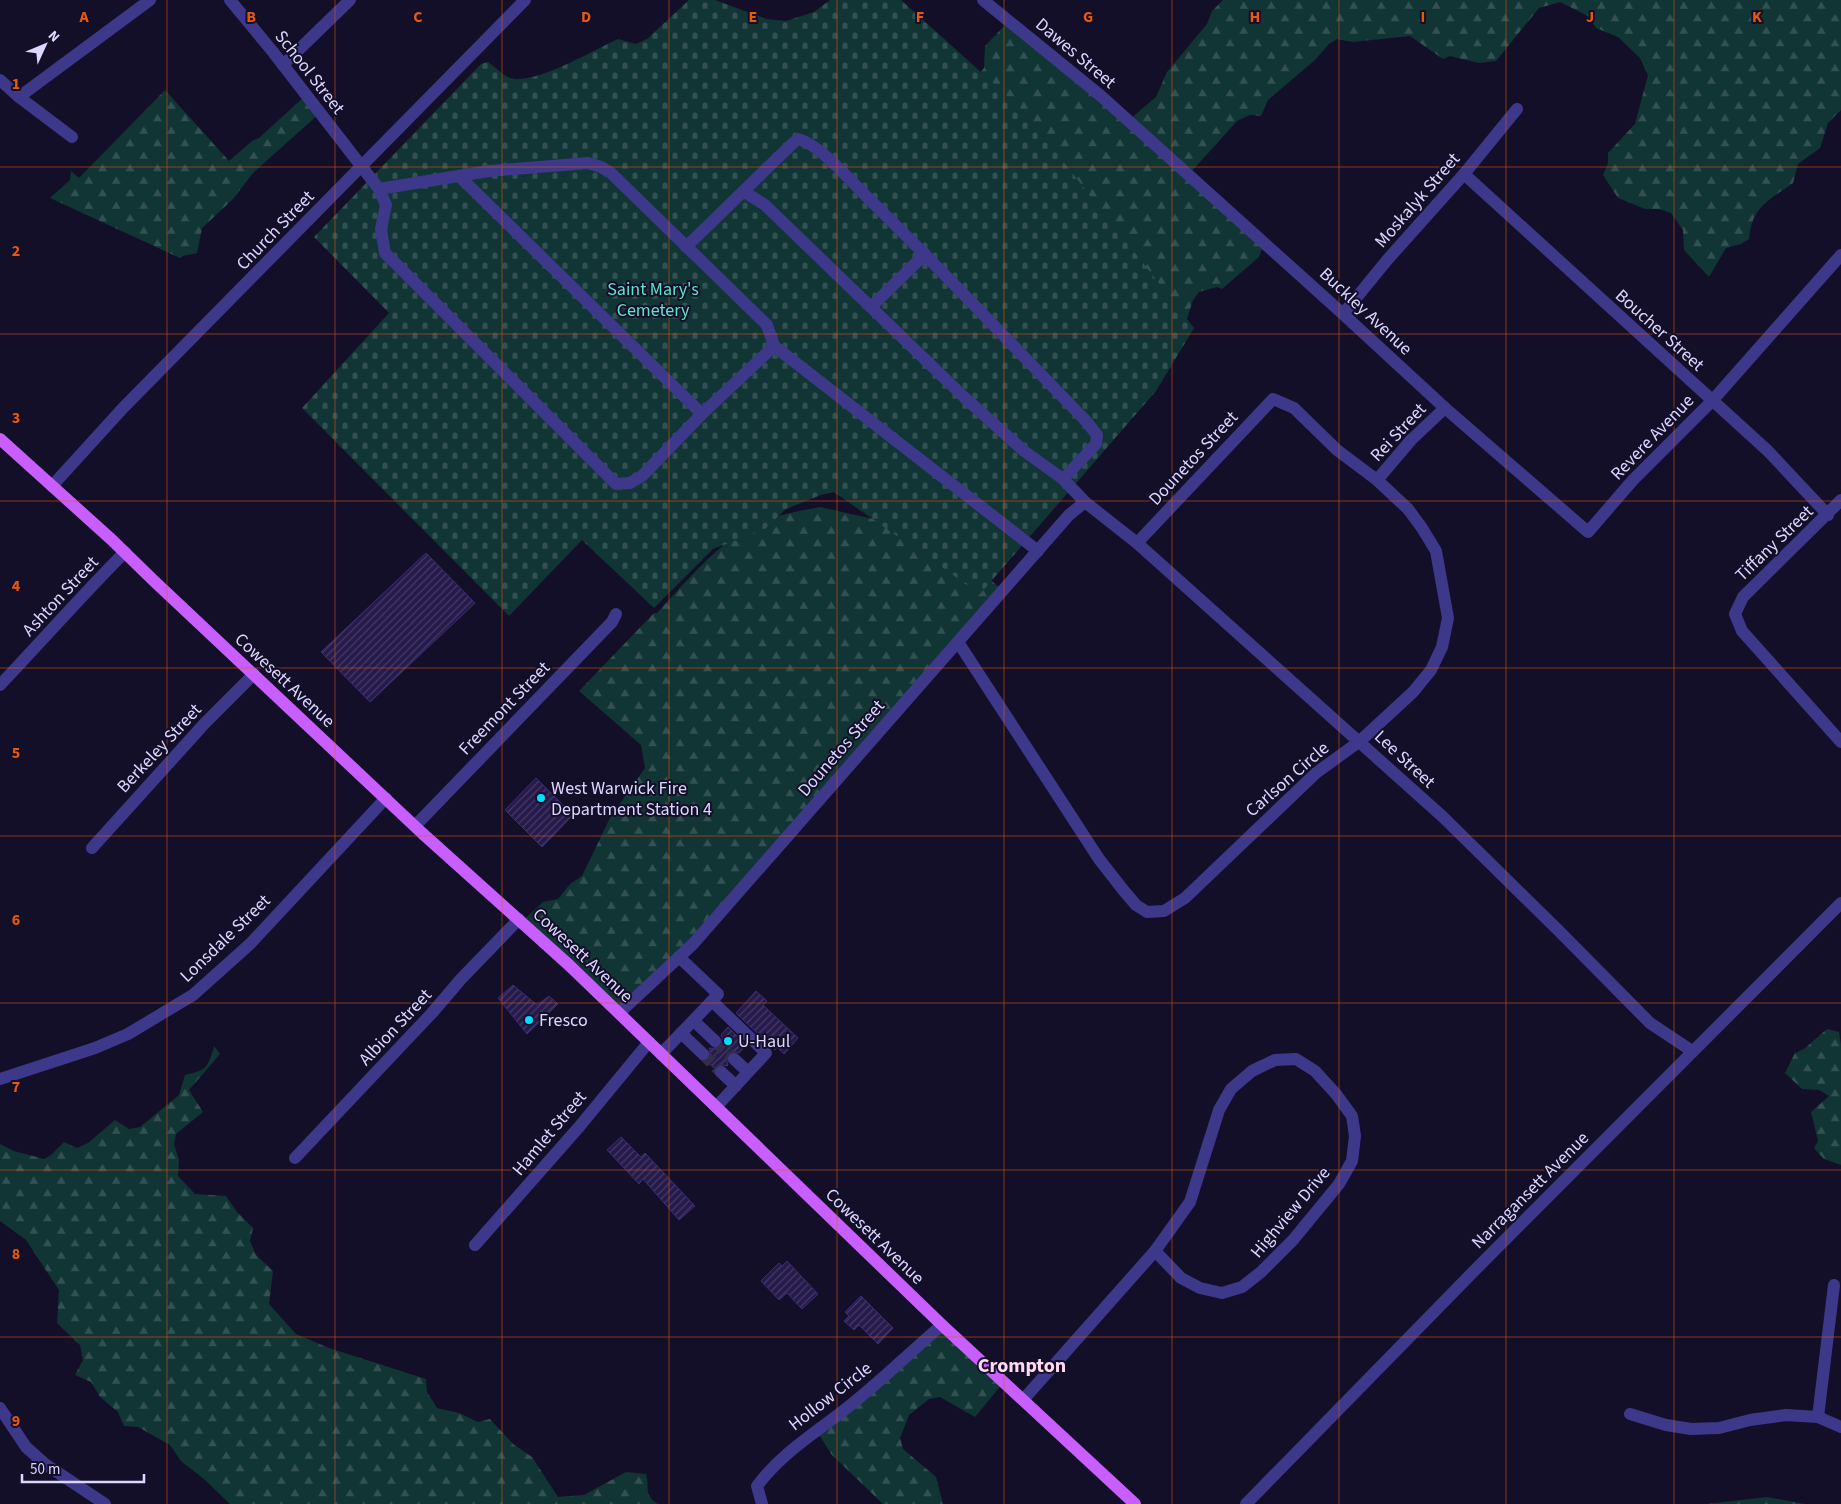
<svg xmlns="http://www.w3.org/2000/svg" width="1841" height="1504" font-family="'Source Sans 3',sans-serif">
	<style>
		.forest { fill: url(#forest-firs) }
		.cemetery { fill: url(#cemetery-stones) }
		.building { fill: url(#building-hatch); stroke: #3d2b78 }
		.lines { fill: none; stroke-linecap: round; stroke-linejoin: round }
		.minor-tunnel { stroke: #322d49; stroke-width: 12; stroke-dasharray: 12 6; stroke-linecap: butt }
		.minor { stroke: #3e388b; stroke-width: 12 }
		.major { stroke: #c95eff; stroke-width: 12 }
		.grid { fill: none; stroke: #e8590c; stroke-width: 1; stroke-opacity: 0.55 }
		.poi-dot { fill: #03ddff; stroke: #140f29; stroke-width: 2 }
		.labels { text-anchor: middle; stroke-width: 4; stroke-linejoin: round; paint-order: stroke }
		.street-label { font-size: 18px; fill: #ddd7ff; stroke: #140f29 }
		.park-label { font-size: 18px; fill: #5ce6c9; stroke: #140f29 }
		.poi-label { font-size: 18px; fill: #ddd7ff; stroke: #140f29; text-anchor: start }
		.quarter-label { font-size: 20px; font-weight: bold; fill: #ffd9f0; stroke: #140f29 }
		.grid-label { font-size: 16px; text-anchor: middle; font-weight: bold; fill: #e8590c; stroke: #140f29; stroke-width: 4; stroke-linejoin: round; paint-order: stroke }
	</style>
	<defs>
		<pattern id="forest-firs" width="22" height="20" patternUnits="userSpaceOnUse" patternTransform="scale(1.25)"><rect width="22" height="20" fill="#113434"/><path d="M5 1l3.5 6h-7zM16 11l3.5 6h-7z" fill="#335152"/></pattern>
		<pattern id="cemetery-stones" width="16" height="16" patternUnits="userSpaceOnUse" patternTransform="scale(1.25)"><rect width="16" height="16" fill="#113434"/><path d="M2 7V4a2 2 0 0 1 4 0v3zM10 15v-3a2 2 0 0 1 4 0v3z" fill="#335152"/></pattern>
		<pattern id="building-hatch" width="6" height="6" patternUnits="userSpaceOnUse" patternTransform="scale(1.25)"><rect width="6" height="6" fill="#261a4b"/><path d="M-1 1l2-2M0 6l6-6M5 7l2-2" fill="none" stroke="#453b66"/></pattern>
	</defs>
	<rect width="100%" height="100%" fill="#140f29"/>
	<!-- forest -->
	<g class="forest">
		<path d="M1223,0H1841V110L1828,123L1820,148L1798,164L1793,183C1768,201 1752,206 1749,239L1741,244L1726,248L1709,277L1684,250L1683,230L1671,213L1659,209H1645L1618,198L1603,175L1608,163V153L1635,124L1648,75L1640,58L1618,37L1596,28L1588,16L1560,2L1539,8L1496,61L1479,63L1450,56L1443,59L1410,36L1352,42L1337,39L1329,44L1315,60L1268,100L1261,116L1250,115L1237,121L1191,172L1265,240L1259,257L1222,289L1217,287L1199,292L1193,300L1185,325L1168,346L1172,369L1153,348L955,103L984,68L985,46L1009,21L1130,119L1156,97L1167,72L1207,24L1212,11Z"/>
		<polygon points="165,90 229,161 252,141 259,138 306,95 320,113 253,173 233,199 202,228 197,253 183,256 180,258 50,198 70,180 71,171 79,178"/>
		<path d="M820,507L896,524L954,547L1002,590L697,938L612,1014L524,932L518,925L543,902L558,899L570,884L582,876L610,818L645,768L641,745L579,691L654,613H657C684,584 710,552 743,531C764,518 796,511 820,507Z"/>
		<polygon points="1827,1029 1839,1032 1841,1045 1841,1165 1824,1159 1814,1148 1818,1141 1811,1112 1829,1096 1819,1090 1802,1089 1785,1073 1795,1053 1804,1049"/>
		<path d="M214,1046L220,1054L189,1090L203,1112L176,1134L174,1144L179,1160L178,1176L195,1194L226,1196L237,1212L253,1228L250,1241L256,1255L273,1271L269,1304L296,1334L329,1348L426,1379L427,1392L437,1408L459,1413L478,1422L490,1419L513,1444L532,1457L558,1497L584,1495L626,1472L646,1474C650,1488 643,1495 658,1504H230L204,1479L181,1461L170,1445L138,1427L124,1426L118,1412L100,1397L91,1382L75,1375L83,1360L80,1345L57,1323L59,1290L26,1240L0,1221V1144L14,1151L44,1159L51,1155L64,1142L77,1148L88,1143L115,1120L129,1129L140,1127L179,1095L185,1075C207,1070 208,1068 214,1046Z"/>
		<polygon points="940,1325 1003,1383 975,1417 940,1397 929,1399 909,1415 900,1438 903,1449 936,1477 943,1504 883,1504 831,1454 817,1431"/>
		<polygon points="1767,1497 1805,1504 1707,1504"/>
	</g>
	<!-- cemetery -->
	<path class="cemetery" d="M689,0H715L767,19L786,21L814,12L830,0H901L1022,109L1194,328L1156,391L980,594L834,492L821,495L786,509L765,529L713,549L654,608L582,540L509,616L302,408L389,313L314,237L481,64L488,62C495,67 503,75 510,78C533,86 596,49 618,39L636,44L647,39Z"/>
	<!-- building -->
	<g class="building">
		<polygon points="426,553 475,603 370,702 321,652"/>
		<polygon points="536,778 573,815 542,847 505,810"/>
		<polygon points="513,985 537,1005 549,996 558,1004 527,1034 498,998"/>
		<polygon points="756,991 767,1001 763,1005 798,1038 784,1054 777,1047 775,1050 736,1013"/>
		<polygon points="728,1027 746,1045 739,1053 732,1051 728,1053 726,1058 728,1065 727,1066 719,1064 714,1068 706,1061 711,1055 709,1048 717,1049 721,1046 723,1039 721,1035"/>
		<polygon points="621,1137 641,1157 645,1153 695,1206 679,1220 643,1179 639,1184 607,1150"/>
		<polygon points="787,1261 818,1294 802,1309 787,1293 779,1300 761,1281 779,1263 782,1266"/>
		<polygon points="861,1296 893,1328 878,1344 859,1325 854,1330 844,1321 849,1316 845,1312"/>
	</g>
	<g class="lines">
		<!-- minor-tunnel -->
		<g class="minor-tunnel">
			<polyline points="715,1041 734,1059"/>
			<polyline points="703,1054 721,1072"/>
		</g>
		<!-- minor -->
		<g class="minor">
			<polyline points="230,0 273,52 379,189 386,205 381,229 385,253 616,484 630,483 642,476 702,414 774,346"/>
			<polyline points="983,0 1101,96 1343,314 1445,408 1588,532 1633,480 1712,401 1841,255"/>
			<polyline points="283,65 350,0"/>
			<polyline points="0,80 19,97 72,137"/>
			<polyline points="19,97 150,0"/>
			<polyline points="1464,174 1768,451 1828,515"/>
			<polyline points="459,176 702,414"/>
			<polyline points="379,189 489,171 588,163 601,167 611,173 767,325 774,346 1038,551"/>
			<path d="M686,247L792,144L798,139C819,144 851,181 867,197C942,270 1013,346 1086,421L1097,435L1096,444L1063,479L1024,451L964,397L765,205L743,191"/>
			<polyline points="871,307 925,254"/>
			<polyline points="1343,314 1388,259 1464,174 1517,109"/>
			<polyline points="1063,479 1085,502 1137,543 1443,817 1558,930 1650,1023 1692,1051"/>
			<polyline points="1377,480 1411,440 1445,408"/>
			<polyline points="52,486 123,408 525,0"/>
			<polyline points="1841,500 1743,597 1735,614 1742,631 1841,742"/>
			<polyline points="958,642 1099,859 1124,891 1136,905 1147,912 1164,911 1185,898 1316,773 1360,741 1413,692 1431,670 1442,647 1448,618 1436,551 1422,528 1408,509 1377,480 1337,450 1294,408 1273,399 1137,543"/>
			<path d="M0,685C42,641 82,595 125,552"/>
			<polyline points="415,826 612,622 616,614"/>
			<polyline points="92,848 205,723 254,674"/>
			<polyline points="679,957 718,994 712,1001"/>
			<polyline points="619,1013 693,944 1069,515 1085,502"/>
			<polyline points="694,1021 715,1041"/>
			<polyline points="681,1033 703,1054"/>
			<polyline points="661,1054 712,1001 766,1053 716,1107"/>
			<polyline points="734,1059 748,1072"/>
			<polygon points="1296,1059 1315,1071 1336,1094 1352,1116 1355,1136 1352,1161 1339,1184 1293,1240 1261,1272 1242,1287 1222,1293 1200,1288 1181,1278 1155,1251 1190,1202 1219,1110 1231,1089 1252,1071 1275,1060"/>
			<polyline points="721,1072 736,1086"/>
			<polyline points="0,1079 95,1048 128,1034 193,995 250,944 386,798"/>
			<polyline points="295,1158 432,1013 461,979 519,919"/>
			<polyline points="475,1245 579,1127 649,1042"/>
			<polyline points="1023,1400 1155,1251"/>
			<polyline points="0,1408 26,1447 45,1464 105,1504"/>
			<polyline points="1630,1414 1666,1425 1691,1429 1719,1428 1750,1420 1786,1415 1818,1417 1841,1427"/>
			<polyline points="1818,1417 1834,1285"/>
			<path d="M762,1504L757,1486C781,1454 812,1435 843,1411C878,1384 909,1353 942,1325"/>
			<polyline points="1246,1504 1473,1272 1841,903"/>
		</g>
		<!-- major -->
		<polyline class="major" points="0,439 112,540 153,580 422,833 569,965 942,1325 1135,1504"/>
	</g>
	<!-- grid -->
	<path class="grid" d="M167,0V1504M335,0V1504M502,0V1504M669,0V1504M837,0V1504M1004,0V1504M1172,0V1504M1339,0V1504M1506,0V1504M1674,0V1504M0,167H1841M0,334H1841M0,501H1841M0,668H1841M0,836H1841M0,1003H1841M0,1170H1841M0,1337H1841"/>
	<!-- markers -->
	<g class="poi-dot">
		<circle cx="541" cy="798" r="5"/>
		<circle cx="529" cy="1020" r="5"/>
		<circle cx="728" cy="1041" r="5"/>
	</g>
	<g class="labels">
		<!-- street labels -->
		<g class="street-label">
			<text transform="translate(1076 53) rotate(40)" y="6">Dawes Street</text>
			<text transform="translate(310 72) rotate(52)" y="6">School Street</text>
			<text transform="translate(1417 200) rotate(-49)" y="6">Moskalyk Street</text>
			<text transform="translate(275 230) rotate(-46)" y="6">Church Street</text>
			<text transform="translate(1366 311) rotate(43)" y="6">Buckley Avenue</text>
			<text transform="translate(1660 330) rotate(42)" y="6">Boucher Street</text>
			<text transform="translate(1398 432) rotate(-47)" y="6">Rei Street</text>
			<text transform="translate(1652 437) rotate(-46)" y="6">Revere Avenue</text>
			<text transform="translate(1193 458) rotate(-47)" y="6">Dounetos Street</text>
			<text transform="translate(1774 543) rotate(-44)" y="6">Tiffany Street</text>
			<text transform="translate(60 596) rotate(-47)" y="6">Ashton Street</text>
			<text transform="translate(285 680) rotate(43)" y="6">Cowesett Avenue</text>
			<text transform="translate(504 708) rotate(-46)" y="6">Freemont Street</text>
			<text transform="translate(159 748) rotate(-47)" y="6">Berkeley Street</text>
			<text transform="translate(841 748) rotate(-49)" y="6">Dounetos Street</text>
			<text transform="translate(1405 759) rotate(43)" y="6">Lee Street</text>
			<text transform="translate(1287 779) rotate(-41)" y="6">Carlson Circle</text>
			<text transform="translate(225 938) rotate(-44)" y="6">Lonsdale Street</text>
			<text transform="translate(583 955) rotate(43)" y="6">Cowesett Avenue</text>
			<text transform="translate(395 1027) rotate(-47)" y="6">Albion Street</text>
			<text transform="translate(549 1133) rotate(-50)" y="6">Hamlet Street</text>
			<text transform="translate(1530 1190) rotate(-45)" y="6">Narragansett Avenue</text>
			<text transform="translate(1290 1212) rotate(-50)" y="6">Highview Drive</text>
			<text transform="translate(875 1236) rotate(44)" y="6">Cowesett Avenue</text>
			<text transform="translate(830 1396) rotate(-38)" y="6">Hollow Circle</text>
		</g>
		<!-- park labels -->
		<g class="park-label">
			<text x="653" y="295">Saint Mary's<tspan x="653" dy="21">Cemetery</tspan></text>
		</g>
		<!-- poi labels -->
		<g class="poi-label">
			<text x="551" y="794">West Warwick Fire<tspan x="551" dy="21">Department Station 4</tspan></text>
			<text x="539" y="1026">Fresco</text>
			<text x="738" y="1047">U-Haul</text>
		</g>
		<!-- quarter labels -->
		<g class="quarter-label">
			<text x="1022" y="1372">Crompton</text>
		</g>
	</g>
	<g class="grid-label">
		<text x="84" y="22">A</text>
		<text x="251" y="22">B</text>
		<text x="418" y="22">C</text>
		<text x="586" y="22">D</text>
		<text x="753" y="22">E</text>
		<text x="920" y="22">F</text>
		<text x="1088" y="22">G</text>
		<text x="1255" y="22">H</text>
		<text x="1423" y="22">I</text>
		<text x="1590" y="22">J</text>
		<text x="1757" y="22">K</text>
		<text x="16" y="89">1</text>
		<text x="16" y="256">2</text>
		<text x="16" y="423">3</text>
		<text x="16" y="591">4</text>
		<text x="16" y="758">5</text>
		<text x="16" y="925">6</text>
		<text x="16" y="1092">7</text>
		<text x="16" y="1259">8</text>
		<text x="16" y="1426">9</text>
	</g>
	<!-- north arrow -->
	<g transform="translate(45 45) rotate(46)" stroke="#140f29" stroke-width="4" paint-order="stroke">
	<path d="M0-4L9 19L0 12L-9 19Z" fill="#ddd7ff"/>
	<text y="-8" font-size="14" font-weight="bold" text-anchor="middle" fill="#ddd7ff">N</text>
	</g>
	<!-- scale -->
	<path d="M22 1474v8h122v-8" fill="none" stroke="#ddd7ff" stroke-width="2.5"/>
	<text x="30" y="1474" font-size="15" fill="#ddd7ff" stroke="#140f29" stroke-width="4" paint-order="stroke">50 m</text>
</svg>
